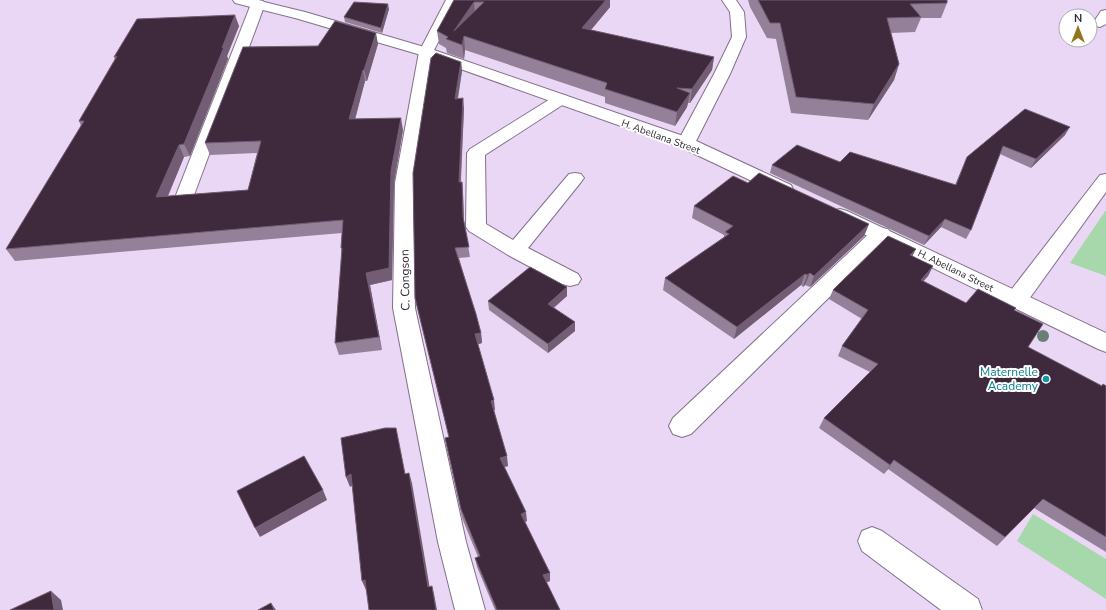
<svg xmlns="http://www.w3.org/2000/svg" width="1106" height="610" font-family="'Nunito Sans',sans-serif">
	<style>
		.green { fill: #a6d8ab }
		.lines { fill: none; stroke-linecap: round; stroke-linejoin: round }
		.minor-casing { stroke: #82708b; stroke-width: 2 }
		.major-casing { stroke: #82708b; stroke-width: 2 }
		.minor { fill: #fff; fill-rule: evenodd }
		.major { fill: #fff; fill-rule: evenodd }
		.tree { fill: #697f76 }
		.wall { fill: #948099 }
		.shaded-wall { fill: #725d74 }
		.building { fill: #3e293d; stroke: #725d74; fill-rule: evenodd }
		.culture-dot { fill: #0f9aa8; stroke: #fff; stroke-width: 1.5 }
		.labels { text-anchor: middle; stroke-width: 4; stroke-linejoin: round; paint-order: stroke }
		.far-street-label { font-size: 10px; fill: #2f2733; stroke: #fff }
		.street-label { font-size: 12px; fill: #2f2733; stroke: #fff }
		.culture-label { font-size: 12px; fill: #0d838f; stroke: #fff; text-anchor: end }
	</style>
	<rect width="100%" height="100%" fill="#ead7f5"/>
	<!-- green -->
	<g class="green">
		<polygon points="1106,210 1106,276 1070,263"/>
		<polygon points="1033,514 1106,559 1106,599 1017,541"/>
	</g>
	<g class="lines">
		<defs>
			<g id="minor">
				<polygon points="258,0 263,1 265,4 194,195 192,199 185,201 178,199 176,195 251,4 253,1"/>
				<polygon points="446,0 460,0 433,52 413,183 415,308 466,542 485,610 455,610 438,542 393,308 395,183 419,52"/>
				<polygon points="722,0 736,0 744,12 746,37 730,74 695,143 692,147 686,148 680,147 677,143 714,74 732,37 730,12"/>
				<polygon points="1106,10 1106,24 1100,27 1095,26 1093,23 1101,11"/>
				<polygon points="561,94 567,96 569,99 567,102 485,155 486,224 513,240 569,174 575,173 581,174 584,178 581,182 528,248 578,274 581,279 578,284 570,286 562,284 508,255 469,231 466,227 467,153 470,149 555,96"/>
				<polygon points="1106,174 1106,192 1024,306 1016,308 1008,306 1005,300 1008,294 1100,175"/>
				<polygon points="881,228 888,229 891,234 888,239 691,434 682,437 673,434 669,426 673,418 874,229"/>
				<polygon points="872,527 882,531 978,599 982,610 941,610 862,551 858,541 862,531"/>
			</g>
			<g id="major">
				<polygon points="233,0 256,0 305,12 431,49 692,139 791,185 793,189 791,193 784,195 777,193 680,147 421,55 295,18 235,3"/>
				<polygon points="840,209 847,211 1106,333 1106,352 1098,349 833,219 830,215 833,211"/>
			</g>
		</defs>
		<!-- minor casing -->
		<use href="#minor" class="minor-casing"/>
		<!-- major casing -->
		<use href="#major" class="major-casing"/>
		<!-- minor -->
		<use href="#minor" class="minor"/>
		<!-- major -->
		<use href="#major" class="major"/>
	</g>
	<!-- trees -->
	<circle class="tree" cx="1043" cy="336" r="6"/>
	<!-- wall -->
	<g class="wall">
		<polygon points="454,0 610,0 610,7 591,30 714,57 712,70 690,103 688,103 687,107 675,126 605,103 605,97 465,50 464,59 447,53 446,48 439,44 437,31"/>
		<polygon points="748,0 947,0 947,3 941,18 921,18 915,32 891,33 899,64 894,80 868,120 791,113 776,39 767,38 750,7"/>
		<polygon points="389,9 382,33 345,22 344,17"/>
		<polygon points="239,26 227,56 228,59 190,156 184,157 168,196 248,190 257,153 210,155 205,143 318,46 378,44 367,81 365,81 355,119 403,130 394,183 392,280 370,285 382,350 339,355 335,343 342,252 341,248 342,233 15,261 6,249 81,126 79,121 115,60 114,57"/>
		<polygon points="461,62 462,71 458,99 464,108 461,182 462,182 463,192 464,222 470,257 459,258 481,333 482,343 477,344 495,410 494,410 508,466 504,467 527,521 525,522 550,581 546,582 560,610 495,610 477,567 475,558 478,557 462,518 445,438 449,437 415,298"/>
		<polygon points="1025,109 1065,135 1031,168 1000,154 971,230 966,239 941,227 924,245 770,173 772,165 840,162 955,185 967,157"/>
		<polygon points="748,183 869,224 864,236 810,287 805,285 803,287 801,285 734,339 663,290 665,278 724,237 724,235 692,218 694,206"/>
		<polygon points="912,256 933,266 928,276 923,281 966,303 1014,310 1028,347 1101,386 1103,384 1106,386 1106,552 1034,508 997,546 888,469 884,474 819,428 824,418 870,372 838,356 842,346 862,319 829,299 833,290"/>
		<polygon points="567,287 567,296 554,308 575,331 548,353 489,310 488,301"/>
	</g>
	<!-- shaded-wall -->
	<g class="shaded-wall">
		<polygon points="606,0 610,0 610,7 581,42 582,28"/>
		<polygon points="474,2 475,15 454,31"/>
		<polygon points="388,4 389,9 382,33 381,28"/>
		<polygon points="235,15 239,26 227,56 228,59 190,156 184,144"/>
		<polygon points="376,33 378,44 367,81 364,70"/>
		<polygon points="464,36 465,50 464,59 462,45"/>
		<polygon points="714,57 712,70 690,103 692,89"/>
		<polygon points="461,62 462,71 456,108 455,99"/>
		<polygon points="899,64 894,80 868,120 874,104"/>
		<polygon points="363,70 365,81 352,131 349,119"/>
		<polygon points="690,93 687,107 675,126 677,112"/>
		<polygon points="463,98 464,108 460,192 459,182"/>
		<polygon points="401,118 403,130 394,183 392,280 370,285 382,350 379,337 366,273 391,171"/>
		<polygon points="1070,127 1065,135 1031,168 1036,159"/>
		<polygon points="179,145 184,157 162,210 156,197"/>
		<polygon points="462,182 463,192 464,227 463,217"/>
		<polygon points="945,219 941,227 924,245 929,236"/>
		<polygon points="869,224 864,236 810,287 814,276"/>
		<polygon points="916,249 911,259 910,255"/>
		<polygon points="933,266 928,276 916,290 921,280"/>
		<polygon points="810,273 805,285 803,287 807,275"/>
		<polygon points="805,274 801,285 734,339 737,327"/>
		<polygon points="567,287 567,296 548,312 548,304"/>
		<polygon points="575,322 575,331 548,353 548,344"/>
		<polygon points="481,333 482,343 476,345 475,334"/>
		<polygon points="494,400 495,410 492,411 491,401"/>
		<polygon points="507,456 508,466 501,468 500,458"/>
		<polygon points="894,460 888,469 884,474 890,465"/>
		<polygon points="409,473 412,483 431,595 428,587"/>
		<polygon points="351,474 355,484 350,487 346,477"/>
		<polygon points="323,490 327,500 260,537 255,528"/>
		<polygon points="526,512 527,521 522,523 521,514"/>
		<polygon points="550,573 550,581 543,584 543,575"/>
		<polygon points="365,580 369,589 366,590 362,581"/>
		<polygon points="432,586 434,594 437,610 436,610"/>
		<polygon points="51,591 61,600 63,610 54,610"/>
		<polygon points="271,603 276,610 274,610"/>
	</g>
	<!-- building -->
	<g class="building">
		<path d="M454,0H606L582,28L714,57L692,89L677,88L690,93L677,112L605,89L607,83L464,36L462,45L446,39L448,37L437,31ZM474,2H484L454,31Z"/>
		<polygon points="758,0 947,0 947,3 910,4 921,17 887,18 899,64 874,104 796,97 780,23 770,23"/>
		<polygon points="354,2 388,4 381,28 344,17"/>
		<polygon points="235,15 222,48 224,47 184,144 179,145 156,197 248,190 261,141 205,143 243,47 318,46 335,21 376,33 364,70 363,70 349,119 401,118 391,171 389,268 366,273 379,337 335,343 342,248 341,248 343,220 6,249 84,121 79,121 117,56 114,57 137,19"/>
		<polygon points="436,53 461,62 455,99 463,98 459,182 462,182 463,217 469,247 455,248 476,314 481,333 475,334 494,400 491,401 507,456 500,458 526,512 521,514 550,573 543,575 560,610 497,610 475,558 480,556 461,509 445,438 449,437 415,298 413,173 431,58"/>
		<polygon points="1025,109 1070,127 1036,159 1003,146 971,230 945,219 929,236 772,165 797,145 840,162 850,152 956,185 967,157"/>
		<polygon points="759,173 869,224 814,276 810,273 807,275 805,274 737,327 665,278 729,234 725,232 733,226 694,206 733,176 748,183"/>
		<polygon points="888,236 916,249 910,255 933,266 921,280 966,303 978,289 1016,308 1014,310 1043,324 1028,347 1102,386 1103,384 1106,386 1106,537 1043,499 1005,537 894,460 890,465 824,418 878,364 842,346 868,310 833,290"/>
		<polygon points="530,267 567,287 548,304 575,322 548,344 488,301"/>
		<polygon points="385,428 396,428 405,474 409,473 428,587 432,586 436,610 369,610 365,580 362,581 351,474 346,477 341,438"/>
		<polygon points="304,456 323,490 255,528 237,491"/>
		<polygon points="51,591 54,610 10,610"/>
		<polygon points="271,603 274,610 258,610"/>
	</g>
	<!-- markers -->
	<circle class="culture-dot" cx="1046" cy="379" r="4"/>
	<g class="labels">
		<!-- far-street labels -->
		<g class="far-street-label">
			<text transform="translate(661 136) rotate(20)" y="4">H. Abellana Street</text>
			<text transform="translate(956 270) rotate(26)" y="4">H. Abellana Street</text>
		</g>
		<!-- street labels -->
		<g class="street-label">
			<text transform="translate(405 280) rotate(-91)" y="4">C. Congson</text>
		</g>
		<!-- culture labels -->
		<g class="culture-label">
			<text x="1038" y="376">Maternelle<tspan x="1038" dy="14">Academy</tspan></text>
		</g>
	</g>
	<!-- north arrow -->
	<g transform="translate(1078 28)"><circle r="19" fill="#ffffff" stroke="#aca9ad"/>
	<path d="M0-3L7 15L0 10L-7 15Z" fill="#94741c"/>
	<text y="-6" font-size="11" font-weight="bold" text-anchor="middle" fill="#2f2733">N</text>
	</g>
</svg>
